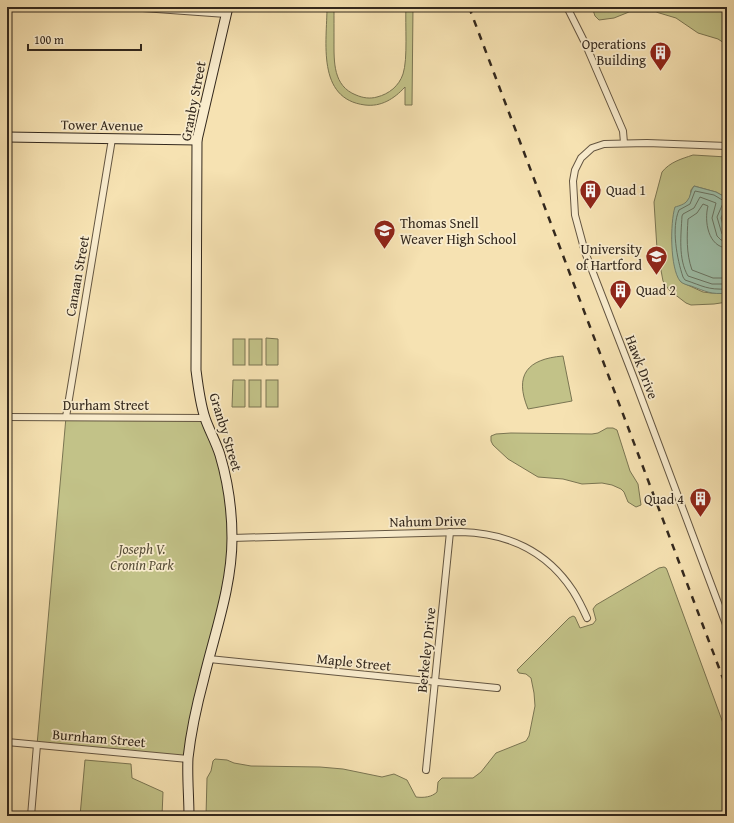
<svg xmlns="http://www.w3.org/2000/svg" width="734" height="823" font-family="'Gentium Book Plus',serif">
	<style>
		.green { fill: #c2c288; stroke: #7a7552 }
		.water { fill: #9dbea8; stroke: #738270 }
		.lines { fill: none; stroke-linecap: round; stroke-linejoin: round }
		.shore { stroke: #687362; stroke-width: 1 }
		.minor-casing { stroke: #645642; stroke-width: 8 }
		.secondary-casing { stroke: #33281d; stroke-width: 11 }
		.minor { stroke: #f9eccd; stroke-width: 6 }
		.secondary { stroke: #f9eccd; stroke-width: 9 }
		.rail { stroke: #33281d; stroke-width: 2.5; stroke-dasharray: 7 7; stroke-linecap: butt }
		.labels { text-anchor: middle; stroke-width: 3.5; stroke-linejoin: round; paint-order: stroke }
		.poi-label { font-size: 14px; fill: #33281d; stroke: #f9eccd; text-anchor: end }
		.street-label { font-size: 14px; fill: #33281d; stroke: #f9eccd }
		.park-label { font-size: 14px; font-style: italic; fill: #574e38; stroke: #f9eccd }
	</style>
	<rect width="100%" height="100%" fill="#f6e2b2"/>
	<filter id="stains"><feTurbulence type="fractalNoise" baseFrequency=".005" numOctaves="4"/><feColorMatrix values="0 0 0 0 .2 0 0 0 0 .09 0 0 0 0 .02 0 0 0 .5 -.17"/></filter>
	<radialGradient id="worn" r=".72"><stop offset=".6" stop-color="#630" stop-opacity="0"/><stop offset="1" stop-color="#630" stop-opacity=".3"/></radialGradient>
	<!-- green -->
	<g class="green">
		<path d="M327,7H334C334,18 334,29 334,41C334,62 333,86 356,95C363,98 370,99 377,97C389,94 399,86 403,74C408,59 405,24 406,7H413L412,105H405V87C394,99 381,107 365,105C316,99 327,41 327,7Z"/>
		<polygon points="592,7 727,7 727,45 718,39 698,33 676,18 656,12 629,12 614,18 599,20 595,16"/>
		<path d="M693,155L727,157V240L721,218L727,203V198L716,192L694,186L691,190L690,198L672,238L675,267L681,282L703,292L711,293H727V302L714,304L691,305L686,303L669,290L663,281L657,249L654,202L662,172C670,162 681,159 693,155Z"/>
		<polygon points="266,338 278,339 278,365 266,365"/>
		<rect x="233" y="339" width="12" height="26"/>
		<rect x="249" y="339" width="13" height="26"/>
		<path d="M563,356L572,401L528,409C514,375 527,359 563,356Z"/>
		<polygon points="233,380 245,380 245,407 232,407"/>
		<rect x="249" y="380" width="12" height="27"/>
		<rect x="266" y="380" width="12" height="27"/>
		<polygon points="66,417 205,418 220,454 232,538 188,759 37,745"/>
		<polygon points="607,428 613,428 617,430 630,471 638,484 641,505 636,507 628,502 624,492 621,489 612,485 602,483 582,484 563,479 538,477 508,459 493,445 491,441 491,436 496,434 511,433 592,434 598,433"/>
		<path d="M664,567L666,568L667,570L727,734V816H206L207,778L211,771L213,761L215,759L227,760L234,763L251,766L320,767L343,769L382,777L394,774L407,780L416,797C424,798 432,797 437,792L438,782L442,778H473L481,772L496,753L526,741L529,736L535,706L534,693L531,678L526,674L519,673L517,670L569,618L573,616L575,617L580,628L593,624L596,620L593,609L596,605L659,568Z"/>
		<polygon points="85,760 131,764 132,778 163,792 162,816 80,816"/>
	</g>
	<!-- water -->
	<path class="water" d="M694,186L716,192L727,198V203L721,218L727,240V293C711,295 705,291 691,286C687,285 683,284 680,281C670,268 670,223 675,207C679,206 685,204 687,201C691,197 690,191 694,186Z"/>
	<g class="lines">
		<!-- shore -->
		<g class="shore">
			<path d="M727,237L722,234L717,217L724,201L714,195L695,191L690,204L679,210C671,228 677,259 683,277L685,280C703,286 707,290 727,289"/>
			<path d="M727,242L721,240L717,236L712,218L716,203L700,197L694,208L683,214L682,216C681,235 678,259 688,276L712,284H727"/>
			<path d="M727,248C708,247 704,221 708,206L703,204L697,213L688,219C687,236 686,253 692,270L713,278H727"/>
		</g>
		<defs>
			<g id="minor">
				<polyline points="129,7 226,14"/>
				<polyline points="567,7 585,43 623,131 624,143"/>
				<polyline points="727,146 647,143 604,144 592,148 581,158 575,170 573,181 575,215 585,252 633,376 727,627"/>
				<polyline points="7,417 205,418"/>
				<polyline points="66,417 112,139"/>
				<path d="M232,538L461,532C507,533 547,551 573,591C578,599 583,609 587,618"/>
				<polyline points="209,659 497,688"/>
				<polyline points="7,742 188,759"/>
				<polyline points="426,770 450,532"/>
				<polyline points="31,816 37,745"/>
			</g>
			<g id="secondary">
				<polyline points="7,137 197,140"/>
				<path d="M189,816C189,797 187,777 188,758C191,731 197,704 204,678C215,632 232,586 232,538C232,510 228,482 220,455C216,442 209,430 205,418C200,403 198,386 196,370L197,140L228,7"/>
			</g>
		</defs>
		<!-- minor casing -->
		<use href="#minor" class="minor-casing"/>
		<!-- secondary casing -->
		<use href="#secondary" class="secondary-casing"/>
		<!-- minor -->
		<use href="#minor" class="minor"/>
		<!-- secondary -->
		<use href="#secondary" class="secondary"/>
		<!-- rail -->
		<polyline class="rail" points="469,7 727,689"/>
	</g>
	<!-- icons -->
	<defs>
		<symbol id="building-pin" viewBox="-11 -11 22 30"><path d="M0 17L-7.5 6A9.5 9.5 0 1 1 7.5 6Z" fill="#8f2418" stroke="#f9eccd"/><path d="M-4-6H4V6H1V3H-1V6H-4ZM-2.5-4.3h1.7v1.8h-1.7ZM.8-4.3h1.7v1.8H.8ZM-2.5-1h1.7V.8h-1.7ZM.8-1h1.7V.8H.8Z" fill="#fff"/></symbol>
		<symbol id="school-pin" viewBox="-11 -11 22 30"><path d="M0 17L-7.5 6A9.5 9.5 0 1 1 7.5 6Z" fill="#8f2418" stroke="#f9eccd"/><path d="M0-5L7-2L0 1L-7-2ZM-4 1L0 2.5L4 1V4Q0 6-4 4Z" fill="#fff"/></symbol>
		<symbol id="university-pin" viewBox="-11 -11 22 30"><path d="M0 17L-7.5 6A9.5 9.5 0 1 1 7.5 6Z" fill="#8f2418" stroke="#f9eccd"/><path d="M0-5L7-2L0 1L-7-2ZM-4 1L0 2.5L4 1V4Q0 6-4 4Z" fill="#fff"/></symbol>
	</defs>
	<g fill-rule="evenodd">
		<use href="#building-pin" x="648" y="40" width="25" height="34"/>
		<use href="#building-pin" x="578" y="178" width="25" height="34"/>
		<use href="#school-pin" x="372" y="218" width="25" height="34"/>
		<use href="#university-pin" x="644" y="244" width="25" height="34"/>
		<use href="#building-pin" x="608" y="278" width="25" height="34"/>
		<use href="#building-pin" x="688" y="486" width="25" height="34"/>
	</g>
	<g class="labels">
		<!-- poi labels -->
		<g class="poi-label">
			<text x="646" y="49">Operations<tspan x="646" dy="16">Building</tspan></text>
			<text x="606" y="195" text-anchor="start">Quad 1</text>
			<text x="400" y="228" text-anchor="start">Thomas Snell<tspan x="400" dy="16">Weaver High School</tspan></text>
			<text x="642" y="254">University<tspan x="642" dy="16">of Hartford</tspan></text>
			<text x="636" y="295" text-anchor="start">Quad 2</text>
			<text x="684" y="504">Quad 4</text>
		</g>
		<!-- street labels -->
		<g class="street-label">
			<text transform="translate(193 101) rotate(-79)" y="5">Granby Street</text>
			<text transform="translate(102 125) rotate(1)" y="5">Tower Avenue</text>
			<text transform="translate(77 276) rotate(-80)" y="5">Canaan Street</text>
			<text transform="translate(642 367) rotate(69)" y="5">Hawk Drive</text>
			<text x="106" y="410">Durham Street</text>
			<text transform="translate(226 432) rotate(73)" y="5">Granby Street</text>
			<text transform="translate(428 521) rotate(-1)" y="5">Nahum Drive</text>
			<text transform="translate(426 650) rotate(-84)" y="5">Berkeley Drive</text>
			<text transform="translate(354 662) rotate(6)" y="5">Maple Street</text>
			<text transform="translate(99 738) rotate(5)" y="5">Burnham Street</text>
		</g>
		<!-- park labels -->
		<g class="park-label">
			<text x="142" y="554">Joseph V.<tspan x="142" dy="16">Cronin Park</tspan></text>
		</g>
	</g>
	<!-- margin -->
	<rect width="734" height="823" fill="none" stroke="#f6e2b2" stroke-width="24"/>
	<rect x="8" y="8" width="718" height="807" fill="none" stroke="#33281d" stroke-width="2"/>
	<rect x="12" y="12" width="710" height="799" fill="none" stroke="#33281d"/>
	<!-- scale -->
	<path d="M28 44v6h113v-6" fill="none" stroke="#33281d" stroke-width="2"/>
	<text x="34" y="44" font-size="12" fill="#33281d" stroke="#f9eccd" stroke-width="3" paint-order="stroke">100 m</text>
	<rect width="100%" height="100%" filter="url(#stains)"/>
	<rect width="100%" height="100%" fill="url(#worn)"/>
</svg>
